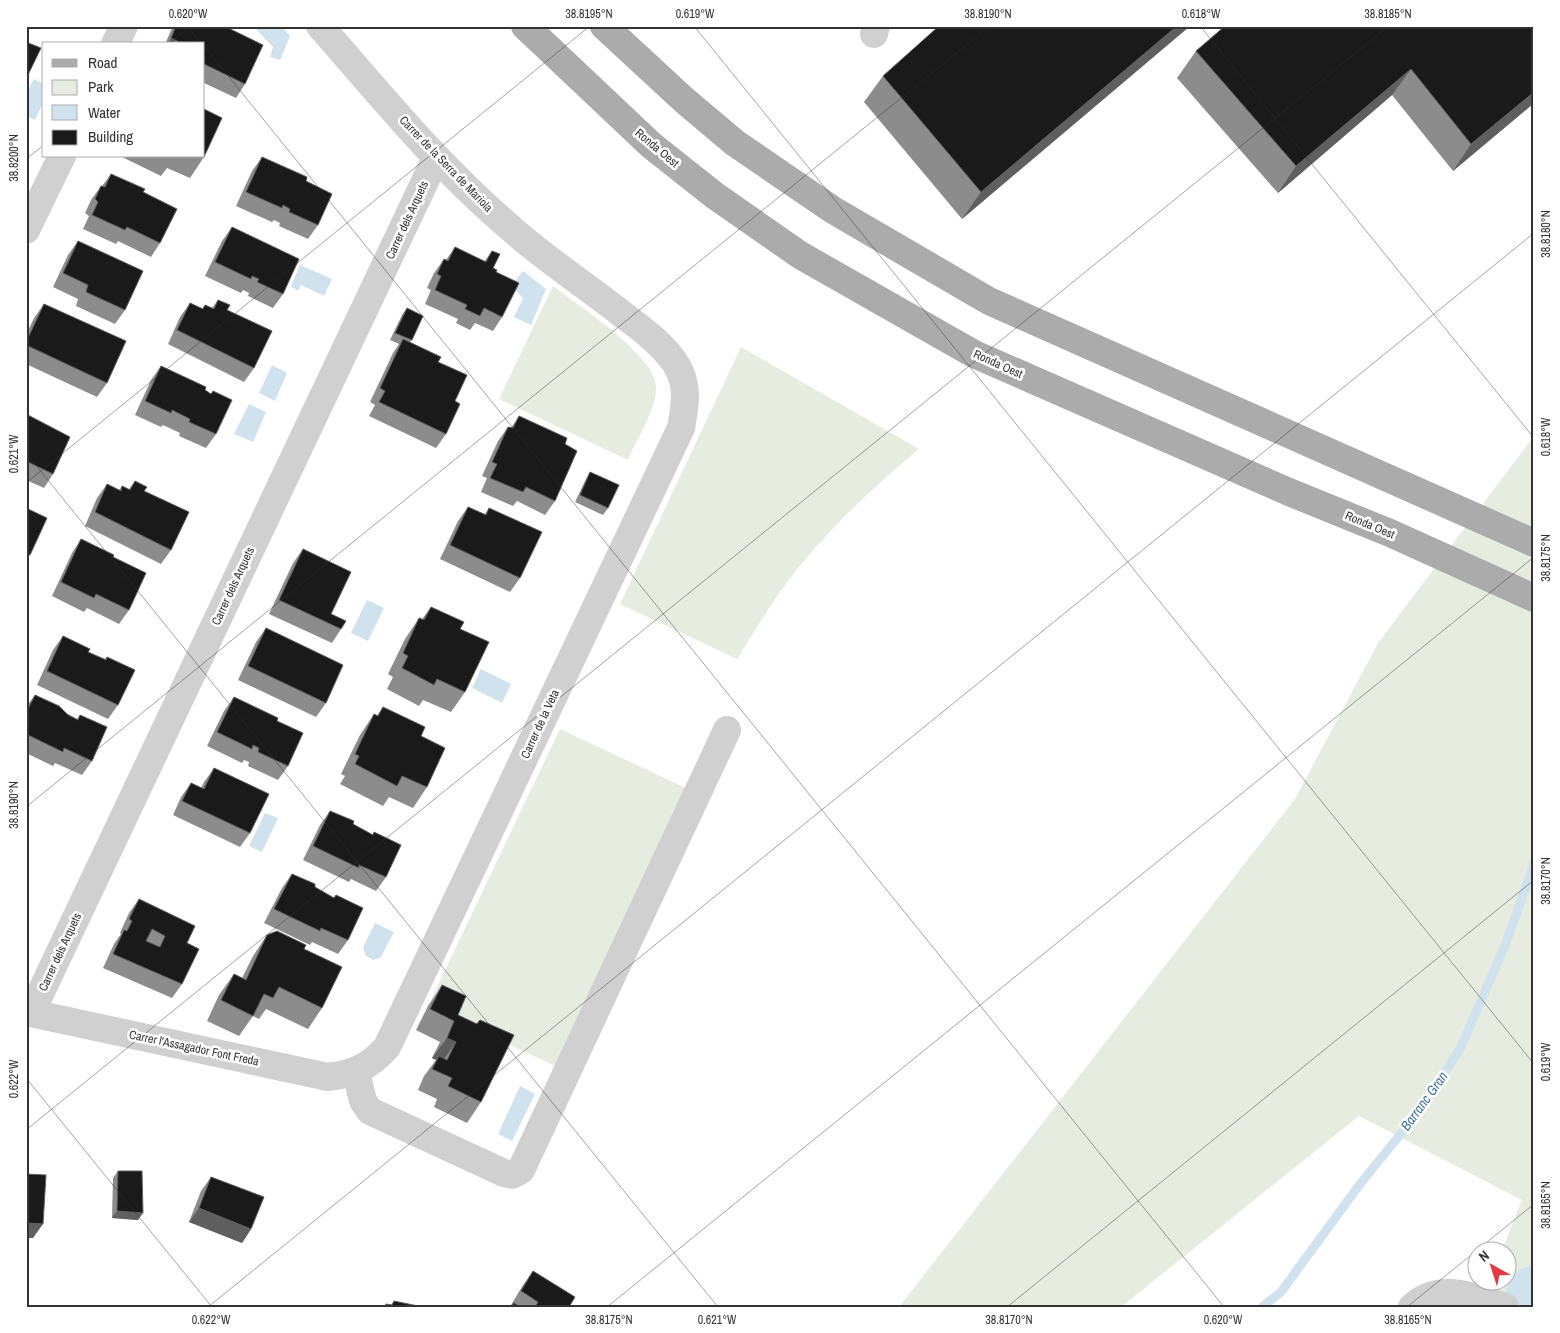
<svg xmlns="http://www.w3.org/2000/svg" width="1560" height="1333" font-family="'Archivo Narrow',sans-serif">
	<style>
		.green { fill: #e6ecdf }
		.water { fill: #cfe2ee }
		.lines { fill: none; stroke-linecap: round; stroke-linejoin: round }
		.stream { stroke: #cfe2ee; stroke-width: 9 }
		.river { stroke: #cfe2ee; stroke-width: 54 }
		.minor { stroke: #d0d0d0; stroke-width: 28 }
		.major { stroke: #ababab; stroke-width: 28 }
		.wall { fill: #8c8c8c }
		.shaded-wall { fill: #5f5f5f }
		.building { fill: #1a1a1a; stroke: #5f5f5f; fill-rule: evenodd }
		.ticks { fill: none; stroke: #333; stroke-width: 1; stroke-opacity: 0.45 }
		.labels { text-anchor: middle; stroke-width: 5; stroke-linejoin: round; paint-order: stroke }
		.street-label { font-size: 12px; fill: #333; stroke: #fff }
		.water-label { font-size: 14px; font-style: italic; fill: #3f7597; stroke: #fff }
		.neatline { fill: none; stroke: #333; stroke-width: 2 }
		.ticks-label { font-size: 12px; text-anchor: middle; fill: #333 }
	</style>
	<rect width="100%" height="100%" fill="#fff"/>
	<!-- green -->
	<g class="green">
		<path d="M553,286C577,305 659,357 656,389C655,413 637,438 628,460L499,399Z"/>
		<path d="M741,347L919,449C878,483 838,520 804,561C778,591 758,626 737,659L620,604Z"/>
		<polygon points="1534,436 1534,1307 1479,1307 1490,1281 1508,1280 1508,1250 1502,1250 1522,1200 1359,1116 1121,1307 899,1307 1295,799 1378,643"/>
		<polygon points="560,729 690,790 557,1067 428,1006"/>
	</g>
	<!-- water -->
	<g class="water">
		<polygon points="253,26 281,26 290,36 280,60 270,57 273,47"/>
		<polygon points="34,79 44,84 44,100 35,120 26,116 26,94"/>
		<polygon points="300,265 332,279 324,296 301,285 298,291 291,286"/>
		<polygon points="523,271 546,289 531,325 514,317 523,298 511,286"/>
		<polygon points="272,365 287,373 275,401 259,393"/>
		<polygon points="249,404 266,412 253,442 234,434"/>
		<polygon points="367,600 384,608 368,641 351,633"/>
		<polygon points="481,669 511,684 502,703 472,688"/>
		<polygon points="265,813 278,818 262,852 249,846"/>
		<polygon points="375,923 394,932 381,957 373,960 366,956 363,947"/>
		<polygon points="520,1086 535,1094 512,1141 498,1134"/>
	</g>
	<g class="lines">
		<!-- stream -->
		<polyline class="stream" points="1262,1307 1281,1292 1360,1184 1421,1109 1461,1047 1506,943 1534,864"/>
		<!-- river -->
		<polyline class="river" points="1529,1307 1534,1293"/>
		<!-- minor -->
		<g class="minor">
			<polyline points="874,34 876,26"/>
			<polyline points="115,44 124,26"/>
			<polyline points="26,230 62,156"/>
			<path d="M26,1012L328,1077C354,1074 369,1067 387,1047L681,428C685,405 689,387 677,366C664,345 642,329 622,314C584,284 542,257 506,224C437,165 380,94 320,26"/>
			<polyline points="31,1013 436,158"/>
			<polyline points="356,1072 363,1101 370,1111 504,1173 512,1175 521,1170 727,730"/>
			<path d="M1412,1307C1440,1281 1474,1297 1505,1307"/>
		</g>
		<!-- major -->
		<g class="major">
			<polyline points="525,26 651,145 714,195 800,255 974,354 1289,492 1390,533 1534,598"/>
			<polyline points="604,26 684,100 735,143 833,210 989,301 1534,543"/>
		</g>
	</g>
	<!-- wall -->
	<g class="wall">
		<polygon points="173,26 224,26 245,84 236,98 204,83 204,44 165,44"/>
		<polygon points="1190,26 962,219 864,102 883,76"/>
		<polygon points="1534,26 1534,103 1453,171 1392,95 1278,193 1177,78 1196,51"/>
		<polygon points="120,156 204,156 204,157 190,178 167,168 161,176"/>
		<polygon points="262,157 306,181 318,225 308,239 279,226 280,223 274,220 272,222 236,206 252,171"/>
		<polygon points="111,174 143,192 160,243 151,257 118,241 116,244 83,229 89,216 85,213 91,200 101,186 102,186"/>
		<polygon points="232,227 283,294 273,308 248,296 249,293 243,290 241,293 205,276 222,241"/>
		<polygon points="78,241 125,310 115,324 76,306 78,299 53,287 68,255"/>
		<polygon points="455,247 484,262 492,251 493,268 496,272 502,317 493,331 475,323 470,330 456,323 458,319 425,304 431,290 427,288 434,273 444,259 446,260"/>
		<polygon points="218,300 227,310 254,368 244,382 168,344 180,317 190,303 202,309 205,305 212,308"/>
		<polygon points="44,304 107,383 97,397 26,364 26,335 34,318"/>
		<polygon points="407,308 412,340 410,342 438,362 455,401 446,434 436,448 369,416 375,405 370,402 393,353 399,344 390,340 402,315"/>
		<polygon points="161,366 205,390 216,434 206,448 179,436 180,433 163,425 161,427 135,415 151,380"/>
		<polygon points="26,414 53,474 44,488 26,480"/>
		<polygon points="519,416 565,444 555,501 545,515 517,501 513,506 481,492 487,478 482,476 498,441 508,427 511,428"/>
		<polygon points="590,472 608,508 603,515 575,502 586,479"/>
		<polygon points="135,481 144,491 171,550 161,564 85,526 97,498 107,484 119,490 122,486 129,489"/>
		<polygon points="468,507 485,514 489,508 520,578 510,592 440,559 458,521"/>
		<polygon points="26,508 30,555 26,560"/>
		<polygon points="81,539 113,557 129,610 119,624 87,608 84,612 52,596 72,553"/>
		<polygon points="303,549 331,614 341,629 332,643 269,614 293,563"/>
		<polygon points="431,607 460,629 465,692 451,712 423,700 419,706 387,689 393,677 388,674 405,639 419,618 422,619"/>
		<polygon points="266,628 326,703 316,717 238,680 256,642"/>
		<polygon points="63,636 88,652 105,659 107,657 118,705 108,719 37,685 53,650"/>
		<polygon points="35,695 77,719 80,715 92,761 82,775 55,763 53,766 26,753 26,707"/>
		<polygon points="234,697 277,721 288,766 278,780 248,766 249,762 244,760 242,763 207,746 224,711"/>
		<polygon points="383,707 421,736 427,787 413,808 389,797 383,806 340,784 345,776 341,774 360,735 374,714 377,716"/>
		<polygon points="214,768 250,833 240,847 173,815 181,797 191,783 201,788 204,782"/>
		<polygon points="330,811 372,835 374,832 386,877 376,891 351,879 349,882 303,860 320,825"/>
		<polygon points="292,874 334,898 336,895 348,940 338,954 312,942 310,945 264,923 282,888"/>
		<polygon points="139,899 187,943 182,984 172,998 103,968 114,944 121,934 120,933 129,913"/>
		<polygon points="267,935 304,949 322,1008 308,1029 266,1009 259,1019 253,1016 239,1036 207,1021 219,995 234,974 242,978 253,956"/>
		<polygon points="442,985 458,1015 476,1024 480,1020 481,1102 467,1123 434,1107 437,1099 418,1090 424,1076 436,1060 432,1058 440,1042 416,1030 428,1006"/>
		<polygon points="118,1171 138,1220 112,1218 113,1178"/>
		<polygon points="211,1177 251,1229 242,1243 189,1222 201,1191"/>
		<polygon points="533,1271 569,1307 511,1307 512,1306 511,1305 523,1285"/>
	</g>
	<!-- shaded-wall -->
	<g class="shaded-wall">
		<polygon points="1177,26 1190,26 962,219 981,192"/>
		<polygon points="171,38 183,44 167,44"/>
		<polygon points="1411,69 1392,95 1278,193 1296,166"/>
		<polygon points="1534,92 1534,103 1453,171 1471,144"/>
		<polygon points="447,1038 456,1042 442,1062 439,1056 436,1060 432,1058"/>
		<polygon points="199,1208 251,1229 242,1243 189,1222"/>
		<polygon points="117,1211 143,1213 138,1220 112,1218"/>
		<polygon points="26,1223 43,1224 33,1238 26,1238"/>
	</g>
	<!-- building -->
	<g class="building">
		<polygon points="176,26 224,26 263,45 245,84 204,64 204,44 183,44 171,38"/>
		<polygon points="939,26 1177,26 981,192 883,76"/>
		<polygon points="1225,26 1534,26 1534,92 1471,144 1411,69 1296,166 1196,51"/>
		<polygon points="26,42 41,48 26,79"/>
		<polygon points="204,109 222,118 204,157 202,156 204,156"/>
		<polygon points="262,157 307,177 306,181 332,194 318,225 289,212 290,209 283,205 282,208 246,192"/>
		<polygon points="111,174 145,189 143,192 177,209 160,243 127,227 125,230 92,215 98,202 95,199 101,186 105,187"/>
		<polygon points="232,227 299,259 283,294 257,282 259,279 252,276 251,279 215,262"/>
		<polygon points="78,241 143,271 125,310 86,292 88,285 63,273"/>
		<polygon points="455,247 486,262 492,251 500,254 493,268 497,270 496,272 519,283 502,317 484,308 480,316 465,309 467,305 435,290 441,276 437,274 444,259 448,261"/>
		<polygon points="218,300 230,305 227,310 272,331 254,368 177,330 190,303 203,309 205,305 214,309"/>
		<polygon points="44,304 126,341 107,383 26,345 26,342"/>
		<polygon points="407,308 423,316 412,340 395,333"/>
		<polygon points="403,339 441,357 438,362 467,375 455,401 460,404 446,434 379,402 385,391 380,388"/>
		<polygon points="161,366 206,387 205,390 211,394 213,391 232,400 216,434 189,422 190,419 172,410 171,413 145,401"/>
		<polygon points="26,414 70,437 53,474 26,461"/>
		<polygon points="519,416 567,438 565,444 577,451 555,501 526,487 523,492 490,478 497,464 492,462 508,427 513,428"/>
		<polygon points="590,472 619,485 608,508 580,495"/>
		<polygon points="135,481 147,487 144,491 189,512 171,550 95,512 107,484 121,491 122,486 130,490"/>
		<polygon points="468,507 486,515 489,508 542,532 520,578 450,545"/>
		<polygon points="26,508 47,518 30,555 26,553"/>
		<polygon points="81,539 114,555 113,557 146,573 129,610 96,594 94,598 61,582"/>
		<polygon points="303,549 351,572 331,614 346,621 341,629 279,600"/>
		<polygon points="431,607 464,622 460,629 489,642 465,692 437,679 434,685 402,668 408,656 403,653 419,618 424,620"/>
		<polygon points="266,628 343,665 326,703 248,666"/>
		<polygon points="63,636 90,649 88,652 106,660 107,657 135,670 118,705 47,671"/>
		<polygon points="35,695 59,706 68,715 78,720 80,715 107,727 92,761 64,748 63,752 26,734 26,713"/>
		<polygon points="234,697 278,718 277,721 303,733 288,766 258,752 259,748 253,745 252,749 217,732"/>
		<polygon points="383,707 425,727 421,736 445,748 427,787 402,776 397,786 355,764 359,756 355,754 374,714 378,716"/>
		<polygon points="214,768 269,794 250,833 182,801 191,783 204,789"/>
		<polygon points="330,811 354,821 353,824 373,835 374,832 401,845 386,877 359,865 359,868 313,846"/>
		<polygon points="292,874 315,884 315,887 334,898 336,895 363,908 348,940 321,928 320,931 274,909"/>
		<path d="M139,899L195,926L187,943L199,949L182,984L113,954L124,930L127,931L132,921L129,919ZM152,929L165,936L160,947L146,941Z"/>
		<polygon points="277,931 306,945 304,949 342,967 322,1008 279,987 273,998 264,994 253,1016 221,1000 234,974 246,980 267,935"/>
		<polygon points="442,985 466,996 458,1015 477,1024 480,1020 514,1035 481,1102 448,1086 452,1078 432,1069 439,1056 447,1060 456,1042 447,1038 454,1021 430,1009"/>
		<polygon points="118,1171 142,1171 143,1213 117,1211"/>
		<polygon points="26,1174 46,1175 43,1224 26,1223"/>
		<polygon points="211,1177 264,1197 251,1229 199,1208"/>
		<polygon points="533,1271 575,1297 569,1307 535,1307 538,1302 521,1291"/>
		<polygon points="394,1301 418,1306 385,1307 386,1304 392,1305"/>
		<polygon points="514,1303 520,1307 511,1307"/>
	</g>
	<!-- ticks -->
	<path class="ticks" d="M187,26L202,44M694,26L1534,1064M1200,26L1534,438M169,44L190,26M204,46L1224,1307M26,159L44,145M26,453L718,1307M26,483L590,26M26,807L990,26M26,1078L212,1307M26,1130L1389,26M208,1307L1534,233M607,1307L1534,557M1007,1307L1534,880M1407,1307L1534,1204"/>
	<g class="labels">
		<!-- street labels -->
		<g class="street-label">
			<text transform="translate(657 148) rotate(40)" y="4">Ronda Oest</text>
			<text transform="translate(446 164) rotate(46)" y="4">Carrer de la Serra de Mariola</text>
			<text transform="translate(407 220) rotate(-65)" y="4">Carrer dels Arquets</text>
			<text transform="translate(998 364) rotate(24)" y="4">Ronda Oest</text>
			<text transform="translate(1370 525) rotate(23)" y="4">Ronda Oest</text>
			<text transform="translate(233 586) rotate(-65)" y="4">Carrer dels Arquets</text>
			<text transform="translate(540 724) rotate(-65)" y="4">Carrer de la Veta</text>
			<text transform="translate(60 952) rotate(-65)" y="4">Carrer dels Arquets</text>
			<text transform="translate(194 1048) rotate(12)" y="4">Carrer l'Assagador Font Freda</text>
		</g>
		<!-- water labels -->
		<g class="water-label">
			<text transform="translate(1424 1101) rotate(-54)" y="5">Barranc Gran</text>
		</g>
	</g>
	<!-- border -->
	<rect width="1560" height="1333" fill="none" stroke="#ffffff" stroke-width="55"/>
	<!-- legend -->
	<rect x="42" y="42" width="162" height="115" fill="#ffffff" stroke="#adadad"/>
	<rect x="52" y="59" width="25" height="8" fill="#ababab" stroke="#adadad"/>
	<text x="88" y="68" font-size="15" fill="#333333">Road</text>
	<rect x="52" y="80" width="25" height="15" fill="#e6ecdf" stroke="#adadad"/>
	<text x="88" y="92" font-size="15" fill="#333333">Park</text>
	<rect x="52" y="105" width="25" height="15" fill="#cfe2ee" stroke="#adadad"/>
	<text x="88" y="118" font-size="15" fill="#333333">Water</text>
	<rect x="52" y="130" width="25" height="15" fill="#1a1a1a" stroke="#adadad"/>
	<text x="88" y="142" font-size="15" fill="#333333">Building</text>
	<!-- north arrow -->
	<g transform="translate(1492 1266) rotate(321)"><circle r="24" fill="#ffffff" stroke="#adadad"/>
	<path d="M0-4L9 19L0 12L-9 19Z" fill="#e63946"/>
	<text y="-8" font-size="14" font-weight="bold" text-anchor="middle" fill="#333333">N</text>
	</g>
	<rect x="28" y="28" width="1504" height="1278" class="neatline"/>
	<g class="ticks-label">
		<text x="188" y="18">0.620°W</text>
		<text x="589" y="18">38.8195°N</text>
		<text x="695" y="18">0.619°W</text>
		<text x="988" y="18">38.8190°N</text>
		<text x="1201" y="18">0.618°W</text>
		<text x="1388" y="18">38.8185°N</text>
		<text transform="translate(14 158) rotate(-90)" y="4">38.8200°N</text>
		<text transform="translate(1546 234) rotate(-90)" y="4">38.8180°N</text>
		<text transform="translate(1546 437) rotate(-90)" y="4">0.618°W</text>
		<text transform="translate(14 454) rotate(-90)" y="4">0.621°W</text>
		<text transform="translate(1546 558) rotate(-90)" y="4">38.8175°N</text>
		<text transform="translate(14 805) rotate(-90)" y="4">38.8190°N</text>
		<text transform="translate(1546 881) rotate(-90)" y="4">38.8170°N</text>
		<text transform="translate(1546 1062) rotate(-90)" y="4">0.619°W</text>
		<text transform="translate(14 1079) rotate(-90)" y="4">0.622°W</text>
		<text transform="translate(1546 1205) rotate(-90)" y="4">38.8165°N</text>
		<text x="211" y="1324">0.622°W</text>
		<text x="609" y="1324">38.8175°N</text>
		<text x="717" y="1324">0.621°W</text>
		<text x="1009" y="1324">38.8170°N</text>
		<text x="1223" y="1324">0.620°W</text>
		<text x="1408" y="1324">38.8165°N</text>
	</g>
</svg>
